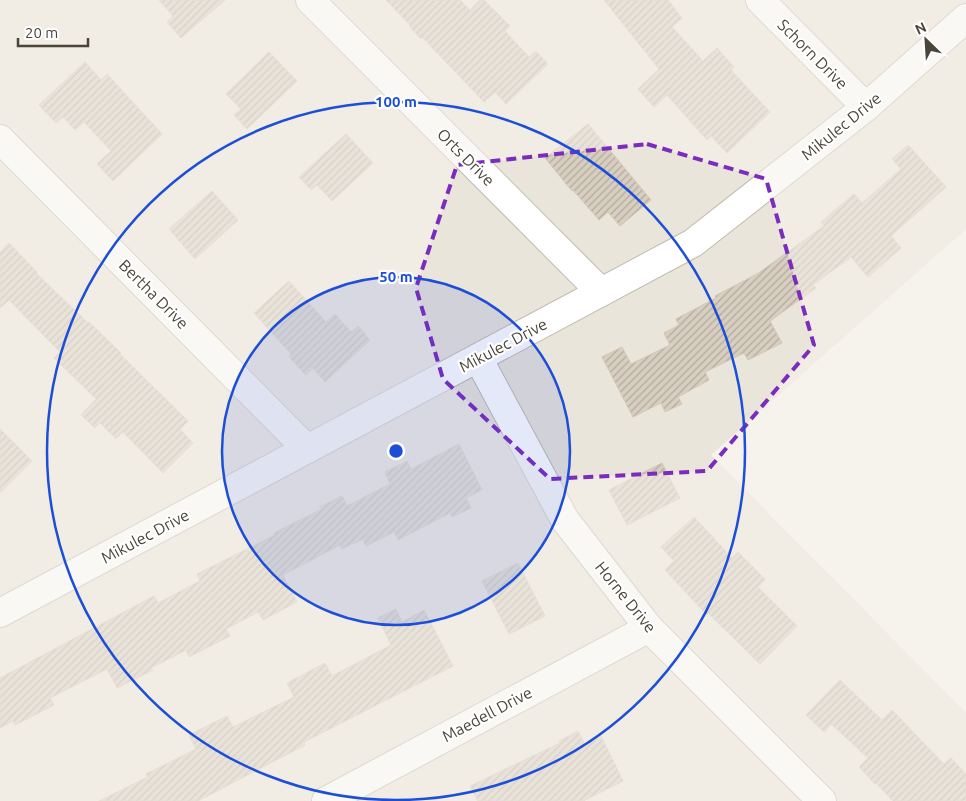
<svg xmlns="http://www.w3.org/2000/svg" width="966" height="801" font-family="Ubuntu,sans-serif">
	<style>
		.residential { fill: #eae5da }
		.building { fill: url(#building-hatch); stroke: #d3c7b4 }
		.lines { fill: none; stroke-linecap: round; stroke-linejoin: round }
		.minor-casing { stroke: #c2bbae; stroke-width: 30 }
		.minor { stroke: #fff; stroke-width: 28 }
		.marked { fill: none; stroke: #7b2cbf; stroke-width: 4; stroke-dasharray: 10 6; stroke-linejoin: round }
		.ring { fill: none; stroke: #1d4ed8; stroke-width: 2.5 }
		.labels { text-anchor: middle; stroke-width: 4.5; stroke-linejoin: round; paint-order: stroke }
		.street-label { font-size: 16px; fill: #4b4439; stroke: #fff }
		.centre { fill: #1d4ed8; stroke: #fff; stroke-width: 2.5 }
		.ring-label { font-size: 15px; text-anchor: middle; font-weight: bold; fill: #1d4ed8; stroke: #fff; stroke-width: 4.5; stroke-linejoin: round; paint-order: stroke }
	</style>
	<defs>
		<pattern id="building-hatch" width="6" height="6" patternUnits="userSpaceOnUse" patternTransform="scale(1.25)"><rect width="6" height="6" fill="#d8cfc1"/><path d="M-1 1l2-2M0 6l6-6M5 7l2-2" fill="none" stroke="#b1aa9e"/></pattern>
	</defs>
	<rect width="100%" height="100%" fill="#f6f3ec"/>
	<!-- residential -->
	<polygon class="residential" points="0,0 966,0 966,229 711,455 966,713 966,801 0,801"/>
	<!-- building -->
	<g class="building">
		<polygon points="159,0 225,0 181,38 167,22 173,16"/>
		<polygon points="386,0 460,0 470,10 480,0 484,0 510,26 505,31 529,57 536,51 548,64 506,104 495,92 484,102 422,37 421,39 409,26 410,25"/>
		<polygon points="604,0 668,0 682,18 672,27 703,61 717,48 734,67 731,70 770,112 727,153 711,136 707,140 667,95 654,107 638,89 659,69"/>
		<polygon points="269,52 297,81 247,129 234,115 241,109 226,94"/>
		<polygon points="85,62 101,80 107,74 162,134 113,181 97,164 111,151 84,122 75,130 63,117 56,123 39,105"/>
		<polygon points="588,124 651,200 620,226 608,212 599,220 573,190 572,191 545,158"/>
		<polygon points="346,134 373,163 332,201 317,185 311,190 299,177"/>
		<polygon points="908,145 946,187 891,236 901,248 868,277 851,257 813,285 816,288 770,321 782,343 748,360 744,353 705,372 709,380 678,397 682,404 665,412 661,403 633,417 602,357 622,347 631,364 670,345 664,333 679,325 676,319 716,298 715,296 757,274 824,226 821,222 854,194 862,203 901,169 892,159"/>
		<polygon points="212,191 238,220 195,259 169,229"/>
		<polygon points="9,243 37,272 36,273 88,323 89,322 121,353 120,354 188,421 180,429 193,443 163,473 123,432 116,439 100,423 95,428 81,415 96,399 54,358 60,352 9,300 0,308 0,252"/>
		<polygon points="289,281 326,322 335,314 351,332 358,326 370,340 325,382 313,368 306,375 289,357 291,354 254,313"/>
		<polygon points="0,429 32,461 0,493"/>
		<polygon points="459,444 482,490 466,498 471,508 452,517 450,513 398,540 394,532 366,546 363,539 342,549 340,545 283,575 297,602 263,620 258,612 226,629 230,636 189,657 186,650 151,668 153,670 117,688 107,669 50,698 54,705 15,725 13,721 0,728 0,678 154,596 158,603 200,581 197,574 275,535 274,533 322,509 320,507 342,496 347,506 390,484 385,472 407,461 411,469"/>
		<polygon points="662,463 680,498 627,525 609,490"/>
		<polygon points="694,517 732,558 738,552 765,579 758,587 797,626 760,664 708,613 707,615 665,570 674,561 661,547"/>
		<polygon points="518,563 545,616 509,634 482,581"/>
		<polygon points="396,609 402,622 424,610 453,666 304,742 305,745 198,801 99,801 148,777 146,774 196,749 189,735 227,716 233,727 294,697 287,683 325,663 332,676 391,645 378,618"/>
		<polygon points="840,680 882,720 892,710 944,764 951,758 966,774 966,801 893,801 876,783 875,784 859,767 868,758 831,724 824,732 806,715"/>
		<polygon points="578,731 585,745 601,736 623,781 583,801 478,801 470,786 560,743 559,741"/>
	</g>
	<g class="lines">
		<defs>
			<g id="minor">
				<polyline points="310,0 601,292"/>
				<polyline points="760,0 866,107"/>
				<polyline points="0,139 307,449"/>
				<polyline points="478,358 565,520 649,628 822,801"/>
				<polyline points="0,613 693,243 866,107 966,18"/>
				<polyline points="326,801 649,628"/>
			</g>
		</defs>
		<!-- minor casing -->
		<use href="#minor" class="minor-casing"/>
		<!-- minor -->
		<use href="#minor" class="minor"/>
	</g>
	<!-- marked area -->
	<path d="M0 0H966V801H0ZM647,144L766,179L814,345L707,471L550,479L443,379L416,288L457,165Z" fill="#f6f3ec" fill-opacity=".55" fill-rule="evenodd"/>
	<path class="marked" d="M647,144L766,179L814,345L707,471L550,479L443,379L416,288L457,165Z"/>
	<!-- distance rings -->
	<circle cx="396" cy="451" r="174" fill="#1d4ed8" fill-opacity=".12"/>
	<g class="ring">
		<circle cx="396" cy="451" r="174"/>
		<circle cx="396" cy="451" r="349"/>
	</g>
	<g class="labels">
		<!-- street labels -->
		<g class="street-label">
			<text transform="translate(813 54) rotate(45)" y="6">Schorn Drive</text>
			<text transform="translate(841 126) rotate(-39)" y="6">Mikulec Drive</text>
			<text transform="translate(466 157) rotate(45)" y="6">Orts Drive</text>
			<text transform="translate(154 294) rotate(45)" y="6">Bertha Drive</text>
			<text transform="translate(503 345) rotate(-28)" y="6">Mikulec Drive</text>
			<text transform="translate(145 536) rotate(-28)" y="6">Mikulec Drive</text>
			<text transform="translate(626 597) rotate(51)" y="6">Horne Drive</text>
			<text transform="translate(487 714) rotate(-28)" y="6">Maedell Drive</text>
		</g>
	</g>
	<circle cx="396" cy="451" r="8" class="centre"/>
	<g class="ring-label">
		<text x="396" y="107">100 m</text>
		<text x="396" y="282">50 m</text>
	</g>
	<!-- north arrow -->
	<g transform="translate(926 40) rotate(335)" stroke="#ffffff" stroke-width="4" paint-order="stroke">
	<path d="M0-4L9 19L0 12L-9 19Z" fill="#4b4439"/>
	<text y="-8" font-size="14" font-weight="bold" text-anchor="middle" fill="#4b4439">N</text>
	</g>
	<!-- scale -->
	<path d="M18 38v8h70v-8" fill="none" stroke="#4b4439" stroke-width="2.5"/>
	<text x="25" y="38" font-size="15" fill="#4b4439" stroke="#ffffff" stroke-width="4" paint-order="stroke">20 m</text>
</svg>
